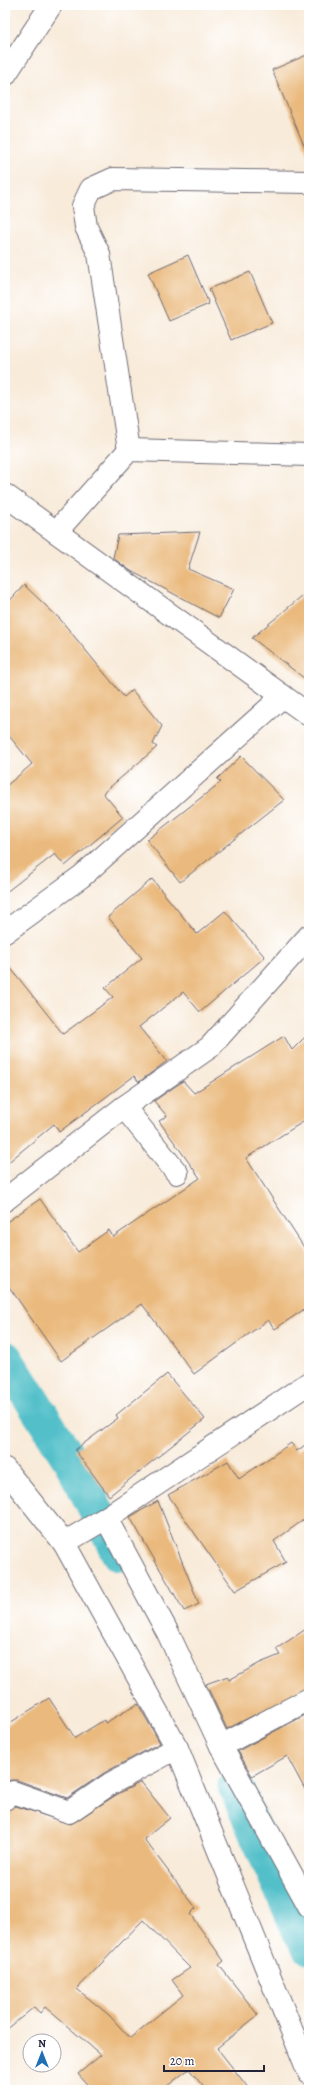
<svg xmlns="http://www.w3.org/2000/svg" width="314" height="2095" font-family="Alegreya,serif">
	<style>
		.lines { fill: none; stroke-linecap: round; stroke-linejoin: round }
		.canal { stroke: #53c0c9; stroke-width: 35 }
		.building { fill: #eab97d; fill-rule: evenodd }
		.minor-casing { stroke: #6d6873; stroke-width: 24 }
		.minor { stroke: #fff; stroke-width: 22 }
	</style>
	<rect width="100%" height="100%" fill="#fff"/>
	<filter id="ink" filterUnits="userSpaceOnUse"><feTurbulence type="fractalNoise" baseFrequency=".025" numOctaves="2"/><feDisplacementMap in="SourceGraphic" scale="8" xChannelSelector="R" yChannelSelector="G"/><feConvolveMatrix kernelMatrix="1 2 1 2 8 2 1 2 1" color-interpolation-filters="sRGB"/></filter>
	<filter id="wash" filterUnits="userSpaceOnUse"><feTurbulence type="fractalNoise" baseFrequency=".012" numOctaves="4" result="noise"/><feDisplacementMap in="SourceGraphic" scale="16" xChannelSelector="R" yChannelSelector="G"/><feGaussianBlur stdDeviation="0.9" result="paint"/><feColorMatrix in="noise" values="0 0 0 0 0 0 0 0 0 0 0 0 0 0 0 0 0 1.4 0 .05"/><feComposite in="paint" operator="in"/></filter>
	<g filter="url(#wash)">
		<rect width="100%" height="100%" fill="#f8ebda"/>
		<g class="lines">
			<!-- canal -->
			<g class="canal">
				<polyline points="5,1358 70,1460 119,1554"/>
				<polyline points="235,1786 300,1932 309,1947"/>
			</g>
		</g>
		<g id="blocks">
			<!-- building -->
			<g class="building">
				<polygon points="309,54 309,157 272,70"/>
				<polygon points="188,255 209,304 169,321 148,273"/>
				<polygon points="250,272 272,323 231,340 209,289"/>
				<polygon points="200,532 188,569 234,589 219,618 131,571 113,558 118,535"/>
				<polygon points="24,585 60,619 124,697 132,690 162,726 153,744 157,747 103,793 123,817 65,866 55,854 5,893 5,787 32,764 5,731 5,606"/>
				<polygon points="309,590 309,682 252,638"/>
				<polygon points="241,756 284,800 180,882 147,840 221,782 217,779"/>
				<polygon points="152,879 197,934 225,911 265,957 200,1012 183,992 139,1027 167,1061 139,1082 134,1076 59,1132 54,1124 5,1165 5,961 63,1034 113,997 105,988 142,958 108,917"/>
				<polygon points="309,1033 309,1118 246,1158 309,1255 309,1306 275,1329 268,1320 194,1374 142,1304 61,1361 5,1281 5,1223 40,1199 78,1252 109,1230 113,1237 200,1178 159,1121 167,1116 154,1101 183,1081 194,1093 284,1036 292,1050"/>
				<polygon points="167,1374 205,1419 109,1496 75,1450 118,1418 116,1415"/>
				<polygon points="309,1442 309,1516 274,1541 286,1562 235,1591 168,1495 228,1461 239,1479 291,1443 297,1451"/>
				<polygon points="158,1501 199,1604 184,1611 130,1517"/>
				<polygon points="309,1627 309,1687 227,1729 206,1684 228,1676 229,1680 260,1663 280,1655 276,1649"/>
				<polygon points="49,1698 75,1738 104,1720 105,1723 138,1704 160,1743 104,1773 67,1798 17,1780 11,1780 5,1782 5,1726"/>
				<polygon points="309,1713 309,1797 287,1756 252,1776 238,1751"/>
				<path d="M141,1782L170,1818L144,1839L196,1908L190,1914L224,1961L219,1965L258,2015L217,2048L250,2090H206L189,2069L162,2090H92L78,2074L101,2055L45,2007L40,2013L34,2007L5,2031V1811L16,1806L71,1824L116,1795ZM143,1920L190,1968L172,1980L183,1995L130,2038L109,2015L77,1989Z"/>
			</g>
		</g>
	</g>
	<g filter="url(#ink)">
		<use href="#blocks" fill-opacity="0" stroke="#6d6873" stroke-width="1"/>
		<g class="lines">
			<defs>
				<g id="minor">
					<polyline points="5,75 51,5"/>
					<polyline points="129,450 99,254 86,227 83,206 91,189 113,179 309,182"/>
					<polyline points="5,495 309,715"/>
					<polyline points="56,532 129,450 309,455"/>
					<polyline points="5,932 82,876 283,696"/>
					<polyline points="124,1107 177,1173"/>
					<polyline points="5,1200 124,1107 210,1047 309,936"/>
					<polyline points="5,1469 64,1543 177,1748 309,2073"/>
					<polyline points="106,1518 168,1633 221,1746 309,1906"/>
					<polyline points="64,1543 106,1518 309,1383"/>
					<polyline points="221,1746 309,1699"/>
					<polyline points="5,1799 13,1792 69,1812 110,1784 177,1748"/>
				</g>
			</defs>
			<!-- minor casing -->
			<use href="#minor" class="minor-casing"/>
			<!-- minor -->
			<use href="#minor" class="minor"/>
		</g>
	</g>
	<!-- margin -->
	<rect width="314" height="2095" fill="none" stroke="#fff" stroke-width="20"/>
	<!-- north arrow -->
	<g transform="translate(42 2053)"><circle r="19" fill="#ffffff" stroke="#a7a7b1"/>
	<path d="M0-3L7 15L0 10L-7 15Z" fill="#1f6fb2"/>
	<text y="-6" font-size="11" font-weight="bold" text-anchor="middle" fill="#22223b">N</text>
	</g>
	<!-- scale -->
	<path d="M164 2065v6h100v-6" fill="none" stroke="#22223b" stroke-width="2"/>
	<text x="170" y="2065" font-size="12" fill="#22223b" stroke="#ffffff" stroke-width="3" paint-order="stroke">20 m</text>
</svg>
